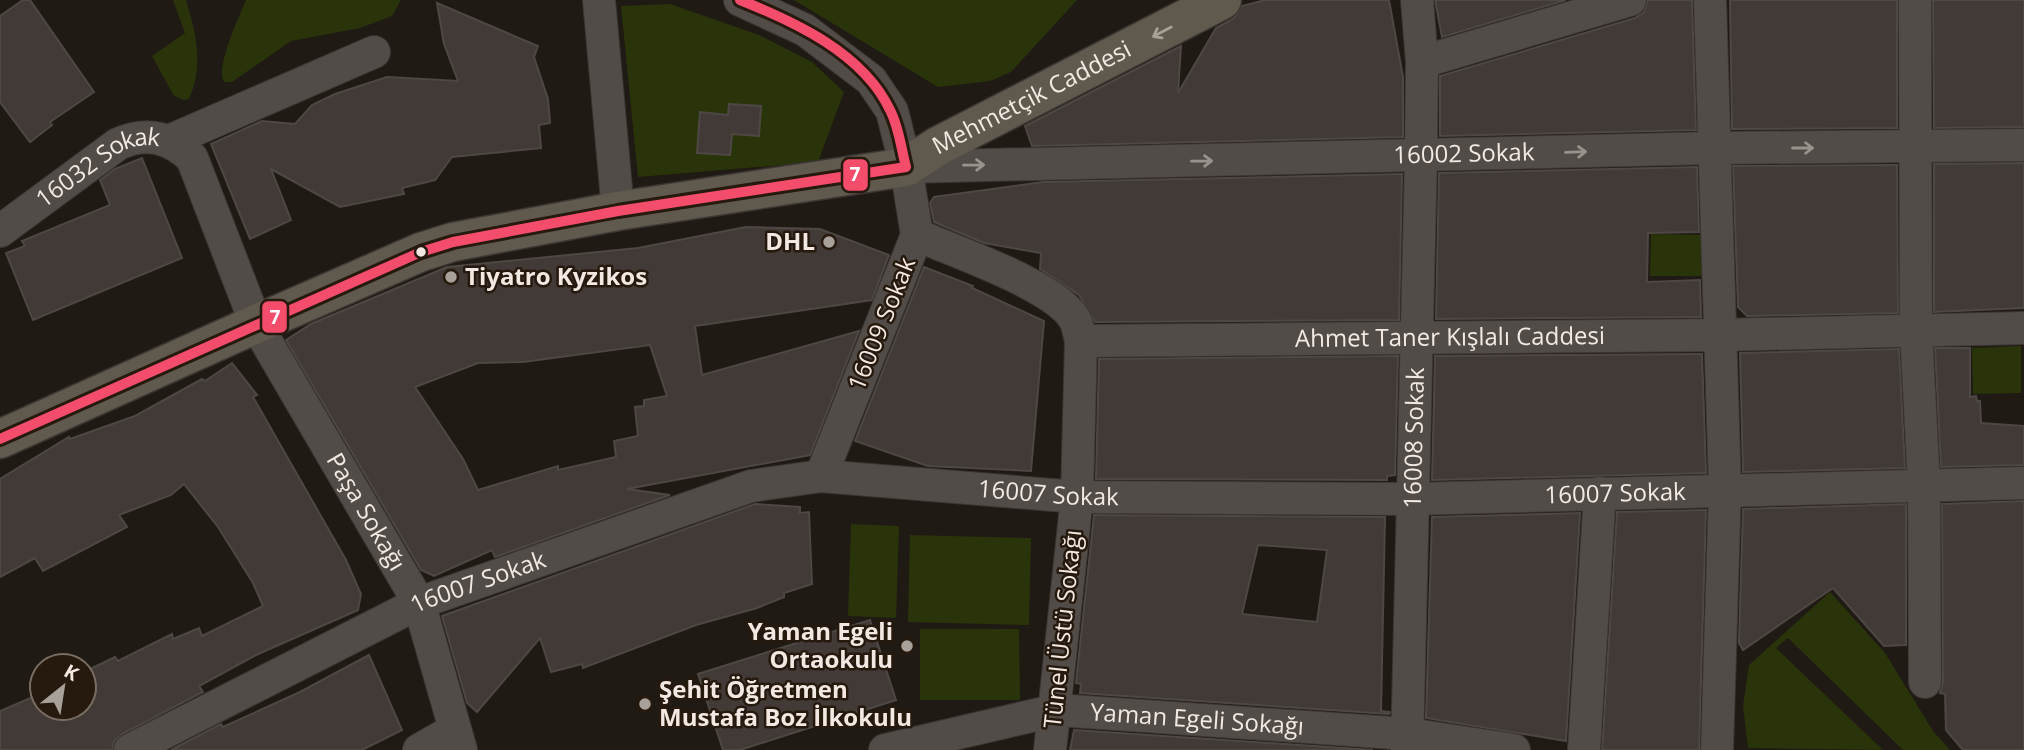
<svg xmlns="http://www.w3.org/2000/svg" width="2024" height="750" font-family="'Open Sans',sans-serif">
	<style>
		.green { fill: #2a340b }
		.building { fill: #413a36; stroke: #4e4844; stroke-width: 2; fill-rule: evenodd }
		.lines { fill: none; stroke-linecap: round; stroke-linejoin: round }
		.minor-casing { stroke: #3b3633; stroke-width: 34 }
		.major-casing { stroke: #3b3633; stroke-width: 41 }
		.minor { stroke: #514c47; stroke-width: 32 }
		.major { stroke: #60594e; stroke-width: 38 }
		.bus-1-casing { stroke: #26190e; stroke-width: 16 }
		.bus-1 { stroke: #f44d6c; stroke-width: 10 }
		.oneway { stroke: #a9a198 }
		.oneway2 { stroke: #99938d }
		.poi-dot { fill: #a8a19a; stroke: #26190e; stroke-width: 2.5 }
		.bus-dot { fill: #f2e9e2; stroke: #26190e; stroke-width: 2.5 }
		.labels { text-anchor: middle; stroke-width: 5; stroke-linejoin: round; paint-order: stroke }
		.street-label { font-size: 24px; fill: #f2e9e2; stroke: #26190e }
		.poi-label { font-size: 24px; font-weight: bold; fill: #f2e9e2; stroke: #26190e; text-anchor: end }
		.line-badge { stroke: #26190e; stroke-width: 2.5 }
		.badge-label { font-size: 19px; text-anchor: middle; font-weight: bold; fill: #fff }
	</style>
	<rect width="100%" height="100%" fill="#201a14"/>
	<!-- green -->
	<g class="green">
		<path d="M173,0H186C196,32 204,67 189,99L184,100L174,96L152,56L185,33Z"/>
		<path d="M246,0H401L392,16L360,28L291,41L232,82H224C215,68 239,17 246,0Z"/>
		<polygon points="794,0 1077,0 1011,72 990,81 938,87"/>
		<polygon points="670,4 759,35 812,62 844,92 818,162 638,177 621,6"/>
		<polygon points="1651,234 1704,235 1703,276 1650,276"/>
		<polygon points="2021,346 2021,393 1973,394 1972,348"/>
		<polygon points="851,524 899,526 896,618 848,616"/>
		<polygon points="910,535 1031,538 1029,625 908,622"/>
		<polygon points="1830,592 1885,653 1933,731 1950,750 1903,750 1788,638 1776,648 1883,750 1748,748 1743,706 1749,665"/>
		<polygon points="920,629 1019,629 1020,700 920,700"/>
	</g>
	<!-- building -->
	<g class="building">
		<polygon points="23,0 30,0 94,92 50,122 52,125 30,142 0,102 0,16"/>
		<polygon points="1265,0 1389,0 1403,77 1403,137 1032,146 1025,126 1181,46 1178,93 1216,28 1233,19 1242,6"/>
		<polygon points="1435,0 1566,0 1442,37"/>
		<polygon points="1648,0 1692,0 1696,130 1440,136 1440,76 1635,18 1644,12"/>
		<polygon points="1730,0 1897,0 1897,128 1732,129"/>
		<polygon points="1933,0 2024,0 2024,127 1934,128"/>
		<polygon points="437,3 538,46 534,57 548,99 550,123 539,125 541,148 452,157 435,180 402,188 404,194 340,207 271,169 291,220 250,239 211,144 262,121 295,124 312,105 335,94 387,77 458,81 444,44"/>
		<polygon points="729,104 761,106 759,136 732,134 730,155 697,153 700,112 728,115"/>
		<polygon points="142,158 182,258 33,320 6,253 25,246 22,241 110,205 100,180 115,169"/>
		<polygon points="2024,163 2024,308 1934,312 1934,164"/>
		<polygon points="1897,165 1898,313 1747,316 1738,307 1733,166"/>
		<polygon points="1697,167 1699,232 1648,233 1647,282 1700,280 1701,317 1436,319 1439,173"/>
		<polygon points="1402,174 1399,320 1095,322 1079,295 1040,269 1041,253 984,243 934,222 930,203 934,197 1043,182"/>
		<path d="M746,227L820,229L889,255L872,300L695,326L702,375L859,331L810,455L627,489L670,495L495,557L492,550L434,576L421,570L286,340L311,324L447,267L638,248ZM650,345L667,396L644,400V406L635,407L638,436L614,441L616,457L558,470V466L478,490L463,459L415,387L478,363L523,362Z"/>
		<polygon points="924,267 973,286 972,288 1044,321 1031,471 928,466 855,441"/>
		<polygon points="1935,348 1970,348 1970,397 1976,396 1977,401 1980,401 1981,423 2024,426 2024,465 1941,467"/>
		<polygon points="1899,349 1905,468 1743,472 1740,353"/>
		<polygon points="1702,354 1706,473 1432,480 1435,356"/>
		<polygon points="1398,356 1395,475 1387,476 1387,480 1096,479 1099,359"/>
		<polygon points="232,363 257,395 253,397 346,560 361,594 358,610 256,655 199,686 203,692 122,734 114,741 112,750 0,750 0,711 42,693 42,708 84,708 84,672 115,657 118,661 172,634 173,639 199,628 202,636 263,606 253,583 218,527 184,484 171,495 119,515 127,527 43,571 35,558 0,577 0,479 69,437 70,439 135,416 202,379 205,381"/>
		<polygon points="2024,501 2024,750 1963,750 1946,730 1945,694 1940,693 1943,682 1942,504"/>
		<polygon points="755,504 800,507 800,513 809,512 812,584 784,593 784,597 757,608 696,625 583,668 582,664 551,672 540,638 477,712 467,703 442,616"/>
		<polygon points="1906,504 1906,645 1884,646 1833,588 1743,650 1739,643 1743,509"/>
		<polygon points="1706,510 1699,750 1602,750 1617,512"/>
		<polygon points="1580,513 1566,741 1426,718 1432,517"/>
		<path d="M1094,515L1385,517L1381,711L1390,712L1389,714L1080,693L1081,684L1076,683ZM1258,545L1327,550L1317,622L1242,614Z"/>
		<polygon points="870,620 896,700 740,750 723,750 698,674"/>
		<polygon points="369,655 402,730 362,750 171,750 221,724 223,727 300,692"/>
		<polygon points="1074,730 1373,750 1070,750"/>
	</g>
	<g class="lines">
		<defs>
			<g id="minor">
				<polyline points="599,0 618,211"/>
				<polyline points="740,0 805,30 871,80 892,111 906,167 917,235 821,476"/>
				<polyline points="1710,0 1725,489 1717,750"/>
				<polyline points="1915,0 1916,331 1924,485 1925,682"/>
				<polyline points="1422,62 1630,0"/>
				<polyline points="169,141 374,52"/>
				<path id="s1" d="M906,167L1715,148L2024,145"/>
				<path id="s2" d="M0,231L118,144C147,131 170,137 192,158L256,324L419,603L461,750"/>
				<path d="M917,235C953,251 1057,286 1075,320C1078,326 1079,334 1081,341L1077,497L1050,750"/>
				<path id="s3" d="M1081,341L1720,335L2024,328"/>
				<path id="s4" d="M130,750L419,603L751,486L821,476L1077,497L1412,499L2024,483"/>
				<polyline points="419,750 454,730"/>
				<path id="s5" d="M885,750L1057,710L1408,734L1514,750"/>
				<path id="s6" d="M1407,750L1421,156L1422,62L1417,0"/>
				<polyline points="1584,750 1600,493"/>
			</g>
			<g id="major">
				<path id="s7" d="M0,439L256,324L421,252L453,242L618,211L906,167L938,146L1222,0"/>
			</g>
		</defs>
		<!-- minor casing -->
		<use href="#minor" class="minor-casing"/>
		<!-- major casing -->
		<use href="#major" class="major-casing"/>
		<!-- minor -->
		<use href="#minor" class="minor"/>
		<!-- major -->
		<use href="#major" class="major"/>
		<defs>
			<path id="bus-1" d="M0,439L421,252L453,242L618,211L906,167C901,148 899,127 890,110C863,53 795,22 740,0"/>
		</defs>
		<!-- bus-1 casing -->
		<use href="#bus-1" class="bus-1-casing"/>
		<!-- bus-1 -->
		<use href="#bus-1" class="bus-1"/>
	</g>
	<!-- one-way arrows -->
	<defs><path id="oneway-shaft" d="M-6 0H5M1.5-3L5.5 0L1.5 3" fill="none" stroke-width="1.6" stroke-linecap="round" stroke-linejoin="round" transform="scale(1.75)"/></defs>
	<use class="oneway" href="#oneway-shaft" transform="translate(1162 32) rotate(152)"/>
	<g class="oneway2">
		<use href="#oneway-shaft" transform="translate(1803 148)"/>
		<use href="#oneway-shaft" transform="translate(1576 152) rotate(-2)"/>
		<use href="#oneway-shaft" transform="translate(1202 161) rotate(-1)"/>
		<use href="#oneway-shaft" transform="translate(974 165) rotate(-1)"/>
	</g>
	<!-- markers -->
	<g class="poi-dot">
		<circle cx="829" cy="242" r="7"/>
		<circle cx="451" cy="277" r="7"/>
		<circle cx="907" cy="646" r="7"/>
		<circle cx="645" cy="704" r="7"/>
	</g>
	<circle class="bus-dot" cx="421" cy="252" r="6"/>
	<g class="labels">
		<!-- street labels -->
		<g class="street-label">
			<text dy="8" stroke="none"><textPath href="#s7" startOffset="1097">Mehmetçik Caddesi</textPath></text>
			<text dy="8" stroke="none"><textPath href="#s1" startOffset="558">16002 Sokak</textPath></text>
			<text dy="8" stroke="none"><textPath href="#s2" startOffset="119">16032 Sokak</textPath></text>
			<text transform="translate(882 324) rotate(-68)" y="8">16009 Sokak</text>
			<text dy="8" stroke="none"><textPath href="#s3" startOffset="369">Ahmet Taner Kışlalı Caddesi</textPath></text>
			<text dy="8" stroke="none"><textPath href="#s6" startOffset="312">16008 Sokak</textPath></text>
			<text dy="8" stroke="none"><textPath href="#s4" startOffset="975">16007 Sokak</textPath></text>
			<text dy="8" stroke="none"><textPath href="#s4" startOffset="1542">16007 Sokak</textPath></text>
			<text dy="8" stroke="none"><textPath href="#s2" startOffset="623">Paşa Sokağı</textPath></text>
			<text dy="8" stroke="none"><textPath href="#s4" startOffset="387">16007 Sokak</textPath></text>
			<text transform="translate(1063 629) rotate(-84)" y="8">Tünel Üstü Sokağı</text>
			<text dy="8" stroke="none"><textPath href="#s5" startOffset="317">Yaman Egeli Sokağı</textPath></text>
		</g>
		<!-- poi labels -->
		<g class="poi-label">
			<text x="815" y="250">DHL</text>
			<text x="465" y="285" text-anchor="start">Tiyatro Kyzikos</text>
			<text x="893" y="640">Yaman Egeli<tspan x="893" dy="28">Ortaokulu</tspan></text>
			<text x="659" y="698" text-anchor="start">Şehit Öğretmen<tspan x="659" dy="28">Mustafa Boz İlkokulu</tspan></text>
		</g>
	</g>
	<g class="line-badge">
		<rect x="842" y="158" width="27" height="34" rx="7" fill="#f44d6c"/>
		<rect x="261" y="300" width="27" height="34" rx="7" fill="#f44d6c"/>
	</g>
	<g class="badge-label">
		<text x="855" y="181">7</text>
		<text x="275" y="324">7</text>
	</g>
	<!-- north arrow -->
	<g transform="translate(63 687) rotate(30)"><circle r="33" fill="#26190e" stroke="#786c63" stroke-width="2"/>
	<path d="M0-5L12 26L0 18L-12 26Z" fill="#a8a19a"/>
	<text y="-10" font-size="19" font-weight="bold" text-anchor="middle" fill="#f2e9e2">K</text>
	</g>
</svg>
